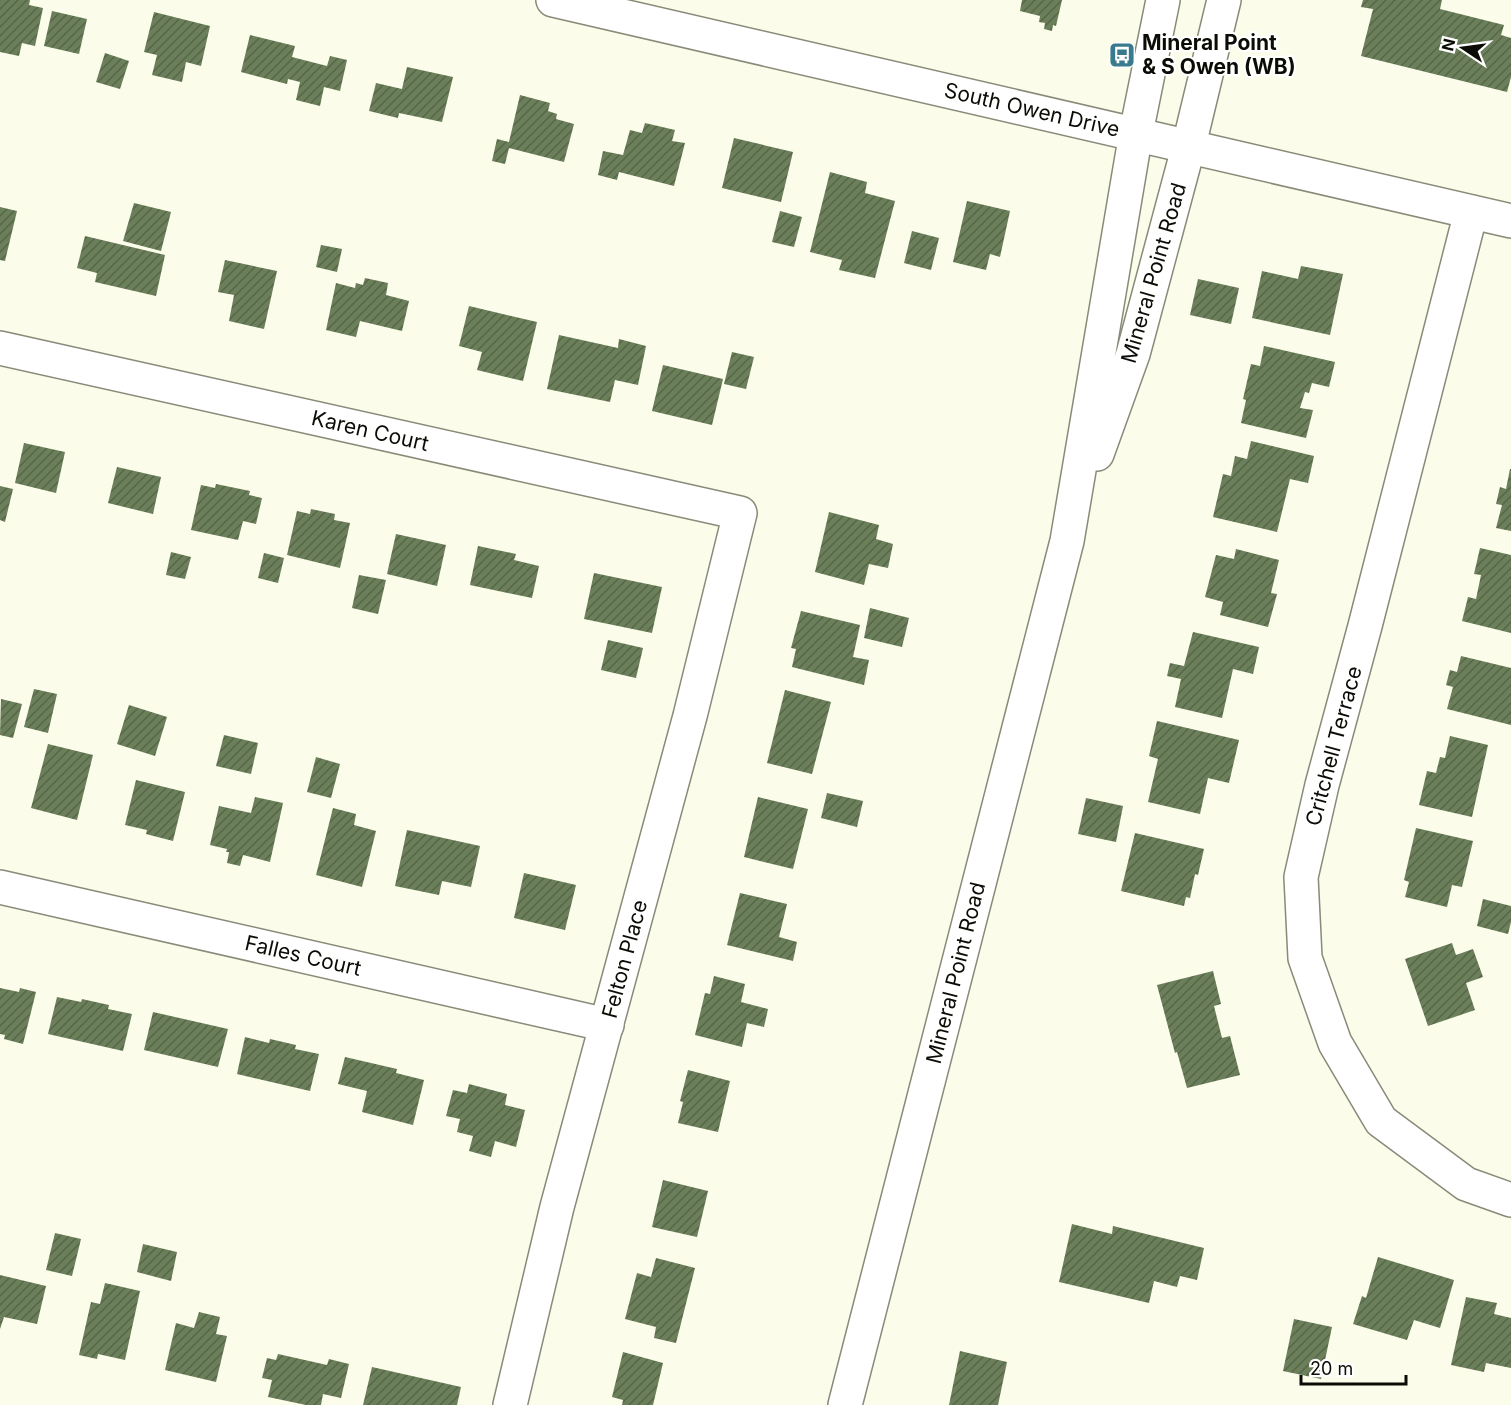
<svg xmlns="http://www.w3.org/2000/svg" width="1511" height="1405" font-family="Inter,sans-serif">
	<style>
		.building { fill: url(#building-hatch) }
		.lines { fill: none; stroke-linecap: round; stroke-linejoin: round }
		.street-casing { stroke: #898a79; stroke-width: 36 }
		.secondary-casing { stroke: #898a79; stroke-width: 36 }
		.street { stroke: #fff; stroke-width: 33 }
		.secondary { stroke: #fff; stroke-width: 33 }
		.labels { text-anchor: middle; stroke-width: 4.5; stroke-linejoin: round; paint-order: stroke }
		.poi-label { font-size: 21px; font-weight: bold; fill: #0c0c06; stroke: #fff; text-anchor: start }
		.street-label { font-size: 21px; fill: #0c0c06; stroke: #fff }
	</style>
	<defs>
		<pattern id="building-hatch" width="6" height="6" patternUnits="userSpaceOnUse" patternTransform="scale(1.5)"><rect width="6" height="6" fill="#6b7f5b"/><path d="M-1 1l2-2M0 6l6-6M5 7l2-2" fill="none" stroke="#566649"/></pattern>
	</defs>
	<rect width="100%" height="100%" fill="#fbfce9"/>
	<!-- building -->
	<g class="building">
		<polygon points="0,0 30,0 29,5 43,8 35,46 22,43 19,56 0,52"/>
		<polygon points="1022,0 1062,0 1056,26 1053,25 1052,31 1044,29 1045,23 1039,22 1040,16 1020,11"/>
		<polygon points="1363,0 1442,0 1440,9 1504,25 1501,35 1511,38 1511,77 1507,92 1361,56 1373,9 1361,7"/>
		<polygon points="52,11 87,19 79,54 44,46"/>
		<polygon points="154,12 210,26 201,66 186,62 182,82 152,75 157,55 144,52"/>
		<polygon points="250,35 295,46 292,57 327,66 330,56 347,60 340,91 324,87 320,106 296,100 300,82 288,79 287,84 241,72"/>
		<polygon points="105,53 129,61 120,89 96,82"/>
		<polygon points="407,67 453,77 442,122 399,113 398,118 369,111 376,83 402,89"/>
		<polygon points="520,95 550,103 548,111 557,114 556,119 574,124 564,162 509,148 505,164 492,161 497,139 509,142"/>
		<polygon points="645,123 675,130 672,141 685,143 674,186 619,172 617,180 598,175 603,151 623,155 630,130 642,133"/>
		<polygon points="734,138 793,152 781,202 722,188"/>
		<polygon points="830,172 867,182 865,193 895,201 875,278 839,270 842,260 810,252"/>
		<polygon points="967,201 1010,211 1000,257 990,254 986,270 953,262"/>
		<polygon points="134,203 171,212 161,251 123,241"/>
		<polygon points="0,207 17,211 5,261 0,260"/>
		<polygon points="780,211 802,217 794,247 772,242"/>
		<polygon points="912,231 939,238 931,270 904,263"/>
		<polygon points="85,236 165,255 156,296 95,282 97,273 77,268"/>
		<polygon points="321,245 342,249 337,272 316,267"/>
		<polygon points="225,260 277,271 264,329 229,321 234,295 218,292"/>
		<polygon points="1301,266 1343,274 1330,335 1252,318 1262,271 1298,279"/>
		<polygon points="365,278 388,283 386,295 409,301 402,331 360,321 356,337 326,330 336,283 355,288 356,283 363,285"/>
		<polygon points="1198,279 1239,288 1231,324 1190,315"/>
		<polygon points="469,306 537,322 523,381 477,370 482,352 459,346"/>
		<polygon points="559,335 618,348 619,339 646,346 638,385 615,380 610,402 547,389"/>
		<polygon points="1264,346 1335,362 1329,387 1312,383 1309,393 1305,392 1300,408 1313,410 1306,438 1241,423 1246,400 1243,399 1251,364 1260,366"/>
		<polygon points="732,352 754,357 746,389 724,384"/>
		<polygon points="663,365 723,379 712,425 652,411"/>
		<polygon points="1251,441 1314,456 1308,483 1290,479 1277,532 1213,517 1223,474 1231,476 1235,456 1247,459"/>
		<polygon points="24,443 65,452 56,493 15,483"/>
		<polygon points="117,467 161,477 153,514 108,503"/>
		<polygon points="1510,469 1511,469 1511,531 1496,528 1502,505 1496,504 1500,487 1506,489"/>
		<polygon points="216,484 250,491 249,495 262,498 256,524 243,521 238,540 191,530 201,485 215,488"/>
		<polygon points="0,486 13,489 5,522 0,520"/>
		<polygon points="311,509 335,514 334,520 350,523 340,568 287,555 297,511 310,514"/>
		<polygon points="829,512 879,525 876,539 893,544 888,568 869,564 864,585 815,572"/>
		<polygon points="396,534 446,545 437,586 387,574"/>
		<polygon points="478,546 516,554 514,560 539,566 532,598 470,585"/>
		<polygon points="1480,548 1511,555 1511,633 1462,621 1468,597 1476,599 1481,575 1474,574"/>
		<polygon points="1236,549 1279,560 1271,593 1277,594 1268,627 1220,615 1223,602 1205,597 1216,555 1234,559"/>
		<polygon points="171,552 191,557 185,579 166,575"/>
		<polygon points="264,553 284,558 278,583 258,578"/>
		<polygon points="594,573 662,587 652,633 584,619"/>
		<polygon points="359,575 386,580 378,614 352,608"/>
		<polygon points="870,608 909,618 902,647 864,638"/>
		<polygon points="801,611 860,625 853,657 869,660 864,685 792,667 796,649 791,648"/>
		<polygon points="1193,632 1259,647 1253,674 1233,669 1222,718 1175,707 1181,679 1167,676 1170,663 1184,666"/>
		<polygon points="608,640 643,648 636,678 601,670"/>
		<polygon points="1461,656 1511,668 1511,725 1447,709 1453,687 1446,685 1450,670 1457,672"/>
		<polygon points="34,689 57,694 48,733 24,727"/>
		<polygon points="785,690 831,702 812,774 767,763"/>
		<polygon points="1,699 22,704 13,738 0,735"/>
		<polygon points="129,705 167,717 155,756 117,744"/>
		<polygon points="1157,721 1239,740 1229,783 1208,778 1200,814 1148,802 1158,759 1149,756"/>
		<polygon points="224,735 258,743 251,774 216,766"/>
		<polygon points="1450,736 1488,745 1472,817 1419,805 1427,771 1436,773 1440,757 1445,758"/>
		<polygon points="48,744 93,755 77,820 31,808"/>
		<polygon points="316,757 340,764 331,798 307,792"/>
		<polygon points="136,780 185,792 173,841 146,834 147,830 125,825"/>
		<polygon points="827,793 863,801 857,827 821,818"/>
		<polygon points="255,797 283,803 270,862 243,855 240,866 227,863 229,852 226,852 227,849 210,845 219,806 251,813"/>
		<polygon points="758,797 808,809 793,869 744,857"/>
		<polygon points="1086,798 1123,806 1116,842 1078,834"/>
		<polygon points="333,808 356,814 354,825 376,831 362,887 316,875"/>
		<polygon points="1416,828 1473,841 1462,887 1452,885 1447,907 1405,897 1409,882 1404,880"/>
		<polygon points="407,830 480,846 471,887 442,881 439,895 395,886"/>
		<polygon points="1135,833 1204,849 1198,875 1195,874 1190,898 1186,897 1184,906 1121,891"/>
		<polygon points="524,873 576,885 565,930 514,918"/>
		<polygon points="740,893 787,904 779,937 797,942 793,961 727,945"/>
		<polygon points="1483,899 1511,906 1511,922 1508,934 1477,926"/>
		<polygon points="1452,943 1456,955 1473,949 1483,977 1466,983 1475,1010 1428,1026 1405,959"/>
		<polygon points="1213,971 1221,1004 1214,1006 1222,1038 1230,1036 1240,1075 1187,1088 1177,1052 1175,1053 1157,985"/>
		<polygon points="714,976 745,984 741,1002 768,1009 764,1027 747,1023 742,1047 695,1035 705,993 710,994"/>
		<polygon points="0,988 19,992 20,988 36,992 23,1044 4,1039 5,1035 0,1034"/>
		<polygon points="57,997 81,1002 82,999 109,1005 108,1009 132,1014 123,1051 48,1034"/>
		<polygon points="153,1012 228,1029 218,1067 144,1050"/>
		<polygon points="245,1037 269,1043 270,1039 296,1045 295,1049 319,1054 310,1091 237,1074"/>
		<polygon points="345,1057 397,1069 396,1073 424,1080 413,1125 362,1112 367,1091 338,1084"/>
		<polygon points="688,1070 730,1081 718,1132 678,1123 683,1102 680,1101"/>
		<polygon points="469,1084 507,1094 505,1105 525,1110 516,1147 495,1141 491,1157 469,1151 473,1136 457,1132 460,1119 446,1116 453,1090 467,1093"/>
		<polygon points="663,1180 708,1191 697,1237 652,1227"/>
		<polygon points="1072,1224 1112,1234 1113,1226 1204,1248 1197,1280 1180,1276 1177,1287 1154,1281 1149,1303 1059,1282"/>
		<polygon points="55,1233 81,1239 72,1276 46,1270"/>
		<polygon points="143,1244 177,1252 171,1281 137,1272"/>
		<polygon points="1378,1257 1454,1280 1440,1328 1414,1320 1407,1340 1353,1324 1362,1296 1366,1298"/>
		<polygon points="656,1258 695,1268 676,1343 654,1338 656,1327 625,1319 637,1273 651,1277"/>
		<polygon points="0,1275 46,1286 37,1324 4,1317 0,1329"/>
		<polygon points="105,1283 140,1291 125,1360 98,1354 97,1359 79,1355 91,1302 100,1304"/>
		<polygon points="1466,1297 1497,1303 1494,1314 1511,1318 1511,1368 1486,1363 1484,1372 1451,1365"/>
		<polygon points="199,1312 220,1317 216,1334 227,1336 216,1382 165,1370 176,1323 194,1328"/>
		<polygon points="1294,1319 1332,1327 1321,1379 1283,1371"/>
		<polygon points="960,1351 1007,1362 998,1405 949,1405"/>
		<polygon points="623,1352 663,1363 653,1405 622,1405 623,1400 612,1397"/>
		<polygon points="278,1354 327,1365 329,1359 349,1364 341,1398 323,1394 321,1405 306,1405 268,1397 272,1380 262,1378 267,1358 276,1360"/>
		<polygon points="372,1367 461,1387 457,1405 363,1405"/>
	</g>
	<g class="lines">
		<defs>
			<g id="street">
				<polyline points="553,0 1511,221"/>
				<polyline points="1471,212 1365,626 1322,785 1301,877 1305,958 1335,1043 1381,1121 1466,1184 1511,1200"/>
				<polyline points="0,348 740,513 690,716 557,1207 510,1405"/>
				<polyline points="0,887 607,1025"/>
			</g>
			<g id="secondary">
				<polyline points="1097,454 1133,354 1189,145 1224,0"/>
				<polyline points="845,1405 1067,541 1136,133 1163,0"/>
			</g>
		</defs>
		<!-- street casing -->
		<use href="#street" class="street-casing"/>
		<!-- secondary casing -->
		<use href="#secondary" class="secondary-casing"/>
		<!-- street -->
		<use href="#street" class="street"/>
		<!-- secondary -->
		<use href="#secondary" class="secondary"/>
	</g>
	<!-- icons -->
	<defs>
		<symbol id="bus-square" viewBox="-11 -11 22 22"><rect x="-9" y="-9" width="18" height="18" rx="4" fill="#397b8d" stroke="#fff"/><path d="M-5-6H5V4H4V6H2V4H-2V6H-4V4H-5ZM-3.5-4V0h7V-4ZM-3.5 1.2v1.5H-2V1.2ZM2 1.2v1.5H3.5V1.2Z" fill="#fff"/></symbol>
	</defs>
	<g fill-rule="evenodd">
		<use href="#bus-square" x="1107" y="40" width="30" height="30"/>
	</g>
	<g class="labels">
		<!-- poi labels -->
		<g class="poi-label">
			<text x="1142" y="50">Mineral Point<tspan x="1142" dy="24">&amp; S Owen (WB)</tspan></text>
		</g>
		<!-- street labels -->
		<g class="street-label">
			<text transform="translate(1032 110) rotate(13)" y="7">South Owen Drive</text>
			<text transform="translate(1154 273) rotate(-74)" y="7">Mineral Point Road</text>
			<text transform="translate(370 431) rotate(13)" y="7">Karen Court</text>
			<text transform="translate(1334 746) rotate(-75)" y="7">Critchell Terrace</text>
			<text transform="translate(303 956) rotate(13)" y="7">Falles Court</text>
			<text transform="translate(625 959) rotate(-75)" y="7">Felton Place</text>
			<text transform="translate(956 973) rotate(-76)" y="7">Mineral Point Road</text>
		</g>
	</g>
	<!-- north arrow -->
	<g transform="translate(1463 48) rotate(283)" stroke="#ffffff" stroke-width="4.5" paint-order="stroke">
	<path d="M0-4.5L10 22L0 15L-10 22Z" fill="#0c0c06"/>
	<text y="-9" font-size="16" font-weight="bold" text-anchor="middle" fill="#0c0c06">N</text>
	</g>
	<!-- scale -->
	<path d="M1301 1375v9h105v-9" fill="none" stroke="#0c0c06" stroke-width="3"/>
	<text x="1310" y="1375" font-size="18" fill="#0c0c06" stroke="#ffffff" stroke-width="4.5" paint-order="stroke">20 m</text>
</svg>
